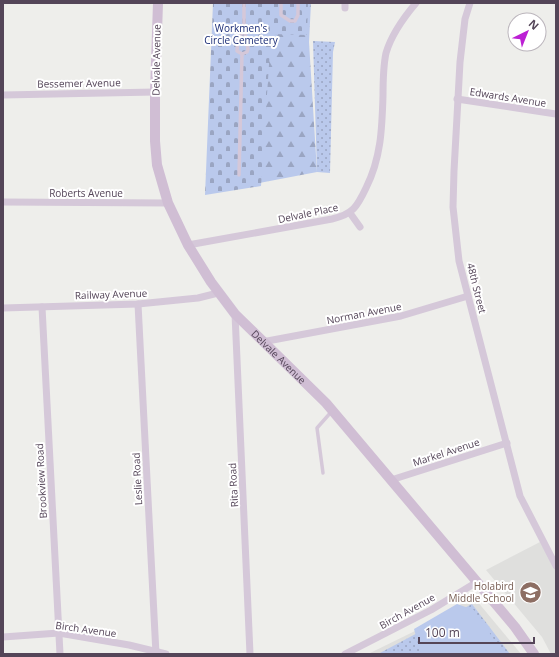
<svg xmlns="http://www.w3.org/2000/svg" width="559" height="657" font-family="'Open Sans',sans-serif">
	<style>
		.education { fill: #dfdfdd }
		.forest { fill: url(#forest-firs) }
		.cemetery { fill: url(#cemetery-stones) }
		.park { fill: url(#park-dots) }
		.garden { fill: #bac9ec }
		.lines { fill: none; stroke-linecap: round; stroke-linejoin: round }
		.lane { stroke: #d5c8d9; stroke-width: 3.5 }
		.street { stroke: #d5c8d9; stroke-width: 7 }
		.secondary { stroke: #d0bed4; stroke-width: 10 }
		.labels { text-anchor: middle; stroke-width: 4; stroke-linejoin: round; paint-order: stroke }
		.park-label { font-size: 10px; fill: #1a2c75; stroke: #fff }
		.street-label { font-size: 10px; fill: #544558; stroke: #fff }
		.education-label { font-size: 10px; fill: #785e54; stroke: #fff; text-anchor: end }
	</style>
	<defs>
		<pattern id="forest-firs" width="22" height="20" patternUnits="userSpaceOnUse"><rect width="22" height="20" fill="#bac9ec"/><path d="M5 1l3.5 6h-7zM16 11l3.5 6h-7z" fill="#9aa5c2"/></pattern>
		<pattern id="cemetery-stones" width="16" height="16" patternUnits="userSpaceOnUse"><rect width="16" height="16" fill="#bac9ec"/><path d="M2 7V4a2 2 0 0 1 4 0v3zM10 15v-3a2 2 0 0 1 4 0v3z" fill="#9aa5c2"/></pattern>
		<pattern id="park-dots" width="8" height="8" patternUnits="userSpaceOnUse"><rect width="8" height="8" fill="#bac9ec"/><path d="M2 2h.1M6 6h.1" fill="none" stroke="#9aa5c2" stroke-width="1.8" stroke-linecap="round"/></pattern>
	</defs>
	<rect width="100%" height="100%" fill="#eeeeeb"/>
	<!-- education -->
	<g class="education">
		<polygon points="540,542 556,570 556,654 551,654 542,637 486,570"/>
		<polygon points="470,599 477,601 521,654 368,654 413,632"/>
	</g>
	<!-- forest -->
	<polygon class="forest" points="300,3 311,3 309,42 317,172 254,184 262,33"/>
	<!-- cemetery -->
	<polygon class="cemetery" points="213,3 308,3 307,35 271,34 261,186 205,195"/>
	<!-- park -->
	<g class="park">
		<polygon points="313,41 335,42 333,52 330,173 317,172"/>
		<polygon points="472,604 510,654 378,654"/>
	</g>
	<!-- garden -->
	<polygon class="garden" points="457,604 474,610 504,654 421,654 414,629"/>
	<g class="lines">
		<!-- lane -->
		<g class="lane">
			<polyline points="281,3 281,15 290,21 295,21 298,15 298,3"/>
			<polyline points="244,29 238,40 237,51 242,54 247,52 248,49 244,29 244,3"/>
			<polyline points="239,175 242,54"/>
			<polyline points="323,473 317,428 332,411"/>
		</g>
		<!-- street -->
		<g class="street">
			<polyline points="470,3 465,19 460,62 454,171 453,207 459,261 520,496 556,566"/>
			<polyline points="345,8 345,3"/>
			<polyline points="3,95 155,92"/>
			<polyline points="457,99 556,114"/>
			<polyline points="3,202 168,203"/>
			<polyline points="350,213 360,227"/>
			<path d="M188,245L332,219C353,214 357,207 366,188C381,158 382,129 383,96C383,82 383,67 386,53C391,36 405,16 416,3"/>
			<polyline points="138,304 156,654"/>
			<polyline points="42,307 60,654"/>
			<polyline points="3,308 138,304 198,298 218,293"/>
			<polyline points="235,314 250,654"/>
			<polyline points="262,342 401,316 468,296"/>
			<polyline points="391,480 507,443"/>
			<polyline points="3,637 59,633 129,645 166,654"/>
			<polyline points="345,654 431,610 477,582"/>
		</g>
		<!-- secondary -->
		<path class="secondary" id="s1" d="M158,3L155,92V141L157,165L168,203L188,245L211,282L235,314L326,403L515,627L534,654"/>
	</g>
	<!-- icons -->
	<defs>
		<symbol id="school-disc" viewBox="-11 -11 22 22"><circle r="9.5" fill="#8d6e63" stroke="#fff"/><path d="M0-5L7-2L0 1L-7-2ZM-4 1L0 2.5L4 1V4Q0 6-4 4Z" fill="#fff"/></symbol>
	</defs>
	<g fill-rule="evenodd">
		<use href="#school-disc" x="518" y="580" width="25" height="25"/>
	</g>
	<g class="labels">
		<!-- park labels -->
		<g class="park-label">
			<text x="241" y="32">Workmen's<tspan x="241" dy="12">Circle Cemetery</tspan></text>
		</g>
		<!-- street labels -->
		<g class="street-label">
			<text transform="translate(156 60) rotate(-89)" y="4">Delvale Avenue</text>
			<text transform="translate(79 83) rotate(-1)" y="4">Bessemer Avenue</text>
			<text transform="translate(508 97) rotate(9)" y="4">Edwards Avenue</text>
			<text x="86" y="197">Roberts Avenue</text>
			<text transform="translate(308 213) rotate(-12)" y="4">Delvale Place</text>
			<text transform="translate(477 288) rotate(76)" y="4">48th Street</text>
			<text transform="translate(111 294) rotate(-2)" y="4">Railway Avenue</text>
			<text transform="translate(364 313) rotate(-11)" y="4">Norman Avenue</text>
			<text dy="4" stroke="none"><textPath href="#s1" startOffset="393">Delvale Avenue</textPath></text>
			<text transform="translate(446 452) rotate(-18)" y="4">Markel Avenue</text>
			<text transform="translate(137 479) rotate(-93)" y="4">Leslie Road</text>
			<text transform="translate(41 481) rotate(-93)" y="4">Brookview Road</text>
			<text transform="translate(233 485) rotate(-93)" y="4">Rita Road</text>
			<text transform="translate(407 611) rotate(-29)" y="4">Birch Avenue</text>
			<text transform="translate(86 629) rotate(8)" y="4">Birch Avenue</text>
		</g>
		<!-- education labels -->
		<g class="education-label">
			<text x="514" y="590">Holabird<tspan x="514" dy="12">Middle School</tspan></text>
		</g>
	</g>
	<!-- border -->
	<rect width="559" height="657" fill="none" stroke="#544558" stroke-width="8"/>
	<!-- north arrow -->
	<g transform="translate(527 32) rotate(43)"><circle r="19" fill="#ffffff" stroke="#bbb5bc"/>
	<path d="M0-3L7 15L0 10L-7 15Z" fill="#bc20d4"/>
	<text y="-6" font-size="11" font-weight="bold" text-anchor="middle" fill="#544558">N</text>
	</g>
	<!-- scale -->
	<path d="M419 637v6h115v-6" fill="none" stroke="#544558" stroke-width="2"/>
	<text x="425" y="637" font-size="12" fill="#544558" stroke="#ffffff" stroke-width="3" paint-order="stroke">100 m</text>
</svg>
